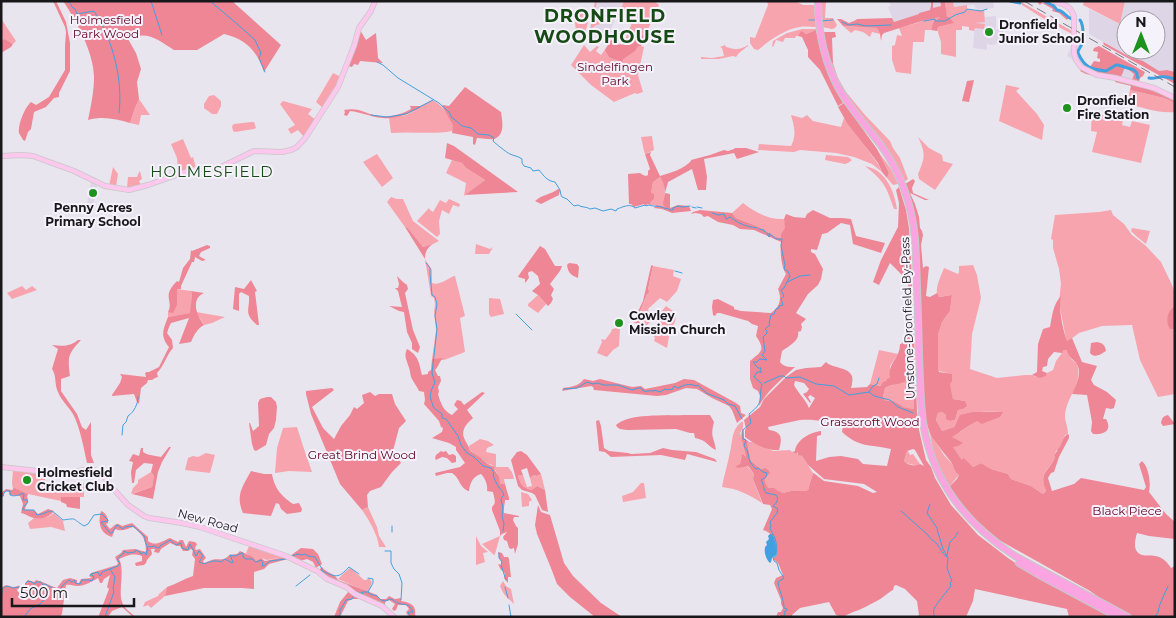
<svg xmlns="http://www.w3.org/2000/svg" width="1176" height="618" font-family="Montserrat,sans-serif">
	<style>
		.built { fill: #ded6e7; fill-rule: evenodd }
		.green { fill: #f7a4ae }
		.forest { fill: #ee8695; fill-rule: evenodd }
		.water { fill: #41a1e0 }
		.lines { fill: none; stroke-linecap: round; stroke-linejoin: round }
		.stream { stroke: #41a1e0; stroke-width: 1 }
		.river { stroke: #41a1e0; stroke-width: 3 }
		.major-casing { stroke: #c8c7c8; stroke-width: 6 }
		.highway-casing { stroke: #c8c7c8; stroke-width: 8 }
		.major { stroke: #fdc8ed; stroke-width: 4.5 }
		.highway { stroke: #fca4e1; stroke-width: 5.5 }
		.rail { stroke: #7c7a80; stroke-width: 1; stroke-dasharray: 10 5; stroke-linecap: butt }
		.poi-dot { fill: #1e921e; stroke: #f6f2fc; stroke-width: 2 }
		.labels { text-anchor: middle; stroke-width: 4; stroke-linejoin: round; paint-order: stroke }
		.park-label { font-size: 12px; fill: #630222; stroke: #f6f2fc }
		.poi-label { font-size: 12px; font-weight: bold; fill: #18171a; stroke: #f6f2fc; text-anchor: start }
		.street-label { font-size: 12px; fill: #18171a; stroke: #f6f2fc }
		.quarter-label { font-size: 15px; letter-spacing: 1px; fill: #164a15; stroke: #f6f2fc }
		.district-label { font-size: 18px; font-weight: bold; letter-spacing: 1px; fill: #164a15; stroke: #f6f2fc }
	</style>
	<rect width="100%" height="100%" fill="#e9e5ef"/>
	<!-- built -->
	<g class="built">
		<polygon points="597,1 623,1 610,31 607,33 600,34 591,32 590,30 595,26 595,10"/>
		<polygon points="889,1 940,1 941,6 920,13 920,14 894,23 888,7 891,6"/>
		<polygon points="953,1 993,1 994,8 977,10 974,5 954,7"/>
		<path d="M1125,1H1175V72L1167,70L1159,71L1143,61L1130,57L1089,34V9L1120,24ZM1126,20H1156V50H1126Z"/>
		<polygon points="996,16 996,29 1003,29 1004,43 990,45 987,43 987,50 973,48 975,22 985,22 985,17"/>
		<polygon points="1076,34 1084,38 1082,46 1078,51 1081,57 1076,59 1075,61 1067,56"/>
		<polygon points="1124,67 1134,74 1132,80 1121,77"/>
		<polygon points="91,182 97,185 92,211 86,208"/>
	</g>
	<!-- green -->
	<g class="green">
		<polygon points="595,1 597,1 595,12 600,12 601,24 596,25 590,30"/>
		<polygon points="624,1 654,1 659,5 645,36 641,34 631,43 644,47 638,75 643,92 637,94 635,93 614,102 591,85 571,65 584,45 590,52 597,46 599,47 596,51 601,55 611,41 609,34 612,33 616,41 616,42 614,42 623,45 635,15 620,10"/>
		<path d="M767,1H795L803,5H814L816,27C811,27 805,26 800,27C785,29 770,40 758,50L754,49L750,43V37L755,38L768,5Z"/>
		<polygon points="820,1 826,1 825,18 833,18 837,25 835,28 832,29 822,27"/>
		<polygon points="945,1 953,1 954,7 967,5 967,9 974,10 984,10 985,22 975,23 985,24 984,29 975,28 974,31 969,30 969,27 962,26 962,30 956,30 956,57 941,54 941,42 937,29 938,27 953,23 949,17 947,18"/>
		<polygon points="1084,1 1125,1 1120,24 1083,5"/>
		<polygon points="1021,2 1072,31 1072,34 1049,22 1022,5"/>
		<polygon points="590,12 588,23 584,36 584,32 576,31 574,14 583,13"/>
		<polygon points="941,16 933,22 931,30 925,30 924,42 913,42 911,74 896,72 892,60 892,46 895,45 897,35 902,36 899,28 917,23 922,21"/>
		<polygon points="2,20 16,41 13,44 5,39 1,40"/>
		<polygon points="843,26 877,28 880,34 872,32 870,37 863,32 855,30 851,33"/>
		<polygon points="802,29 816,29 816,30 806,34 801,32 798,36 796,36 795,38 785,38 783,42 776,40 773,47 772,46 773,41 787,33"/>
		<path d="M725,45L726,47C736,50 740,50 748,45V46L739,53L736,57L733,56L719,59H701V57L712,58L724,56L722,48L720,47Z"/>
		<path d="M830,63H833L838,78L846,92L865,115L890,141L893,148L900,158L908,179L904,182C878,144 847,106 830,63Z"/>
		<polygon points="333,73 341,77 323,108 316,102"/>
		<polygon points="1006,85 1020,88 1016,91 1037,114 1044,125 1042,140 999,121"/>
		<path d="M1130,90L1164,98L1175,103V112C1160,114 1142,107 1127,104Z"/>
		<polygon points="214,95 221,101 221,106 217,114 212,114 204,108 204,104 209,96"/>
		<polygon points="139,99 150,115 141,115 139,125 130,123 135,108"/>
		<path d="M432,100C443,105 448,115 454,125L452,131C432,135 411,131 391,133L389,118L406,115L421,108L420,106Z"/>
		<polygon points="283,101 312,109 308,114 316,120 304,137 298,130 291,134 288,129 295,125 280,104"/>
		<polygon points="1092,113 1123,119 1122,125 1130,127 1132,121 1150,125 1141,163 1092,152 1097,132 1091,131"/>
		<path d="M791,115L802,118L807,115L813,121L841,127L844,118L878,164L882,172L872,164L854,157L836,153L800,150L794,152L758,150L759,144L791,146C797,135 794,126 791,115Z"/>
		<polygon points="252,122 254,122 256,128 254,129 235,132 233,131 232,126 234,124"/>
		<polygon points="652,136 654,150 645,154 644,151 641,137"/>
		<path d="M918,137L929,148L942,155L943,161L953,164L935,190L919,179L918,174C925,158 926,154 918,137Z"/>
		<polygon points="183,139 191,158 193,157 196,168 178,171 177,158 171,144"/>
		<polygon points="877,150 891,169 898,184 893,185 887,178 889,173"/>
		<polygon points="377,154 393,178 382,187 363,162"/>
		<polygon points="826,155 848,157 852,160 848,163 845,164 825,160"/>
		<polygon points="452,160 462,163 466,168 485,180 464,196 466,183 446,173"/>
		<path d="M865,166C868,167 873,168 876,170C889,178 895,195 897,209H894C886,186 884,181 865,166Z"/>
		<polygon points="113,167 118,174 116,187 109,186"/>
		<polygon points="140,171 142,179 139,181 141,185 127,188 128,177 137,177 138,174"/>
		<polygon points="660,177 664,181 664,194 666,208 656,205 650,205 650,203 654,199 651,193 653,182"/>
		<polygon points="391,197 397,199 403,199 413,221 439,241 433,244 423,247 408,228 405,227 387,202"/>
		<polygon points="449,199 460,204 459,207 453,205 449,214 442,210 439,221 440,234 437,237 417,221 429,208 430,210 433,212 440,200 446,203"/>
		<path d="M743,203C755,212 768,220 784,219L786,228L781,234V238L776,237L759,227L736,218L732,213Z"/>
		<polygon points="1111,210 1113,215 1124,224 1132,235 1146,246 1161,262 1172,285 1175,293 1175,394 1158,397 1140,360 1132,325 1102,326 1079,333 1067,342 1066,339 1059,302 1061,284 1059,269 1053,248 1053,240 1051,239 1055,215 1099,212"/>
		<polygon points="1132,228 1150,231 1146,244 1136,236 1131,231"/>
		<polygon points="476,244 490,249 493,247 489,254 475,254"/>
		<path d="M425,259L432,270V283C439,286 447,279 454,276H455L465,316L460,318L465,352L444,360L432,359L436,330L434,312L435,304L434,298L431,296Z"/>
		<path d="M973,265L977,275L981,298L972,334L970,369L997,378L1025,375H1032L1036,377L1046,376L1047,373L1053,370L1056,361L1062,353V349L1068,350C1068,356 1072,360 1077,364C1083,386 1065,397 1065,418C1066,423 1068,429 1068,434L1065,435L1059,449L1056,451L1054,456L1055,457C1049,472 1038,471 1046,491L1043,494L1031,486L1011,479L1008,474L991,469L981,463L973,467L962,460L952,446L951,437C961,433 968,425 977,420L984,423L999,417L1002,412C986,412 961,409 954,427L942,431L936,420L938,413L942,412L946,415L947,419L950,421L955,420L958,410L963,409L965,401L953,399L947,373L939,371L938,367V335L942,322L950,311L952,295L938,297C934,289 941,276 944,268L958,274L959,272V266Z"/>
		<polygon points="653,266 674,270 673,276 681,279 677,291 667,302 660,298 648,309 652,320 647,325 641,325 637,320 647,294"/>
		<polygon points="22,286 26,290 32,286 37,290 12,299 7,293"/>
		<polygon points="177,289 191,291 192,295 191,313 168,317 168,312 170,312 177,298"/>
		<polygon points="538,295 546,304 538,313 528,306 528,304"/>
		<polygon points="489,298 500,299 504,314 491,317 489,314"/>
		<polygon points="666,306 676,313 675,322 670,331 667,348 654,341 655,338 653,335 660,325 654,320"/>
		<polygon points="196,312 225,317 212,323 204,325"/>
		<polygon points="617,328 620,329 619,346 613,350 607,357 597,353 602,342 601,339 605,340 611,332 612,329"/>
		<polygon points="879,350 898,354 890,366 890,379 882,386 870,384"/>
		<path d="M909,378L914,399V409L902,407L899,404L893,401H886L883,397L885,388C894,383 900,384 909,378Z"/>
		<path d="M741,422H743V428L740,433L746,450V459L744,455L741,457L740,468L747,466L754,474L753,479L762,503C748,494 738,489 722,487C724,475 728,463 730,452C733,440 731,431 741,422Z"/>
		<polygon points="297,427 303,446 312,472 289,471 275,473 277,448 283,428"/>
		<polygon points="929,429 931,435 944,455 952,464 953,466 959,475 949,487 939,469 933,450"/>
		<polygon points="480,439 488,441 494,445 487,448 486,452 496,454 496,467 508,467 512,472 514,479 504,479 505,484 499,484 499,476 492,465 486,463 480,457 470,451 469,446"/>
		<polygon points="747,442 752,442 773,451 790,450 792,452 802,456 813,473 808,490 804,491 791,491 783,493 767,488 764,479 765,468 761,469 751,461"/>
		<polygon points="907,451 908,451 910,455 913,454 920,464 918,466 906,463 904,461"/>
		<polygon points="206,453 215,455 210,473 185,470 188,458 193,456 198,457"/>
		<polygon points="13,470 45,473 45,480 50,488 56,489 56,487 61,488 62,482 84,483 84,497 61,497 61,501 28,494 13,489 12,483"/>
		<polygon points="151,472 154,476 152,487 131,494 133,488 138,483 138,480"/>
		<path d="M541,474L545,490L539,486L531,490C522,487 521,485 518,476L519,475H523L527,487L532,486L530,478L534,475L537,476Z"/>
		<polygon points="641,483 644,483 646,498 623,502 622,496 633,492"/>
		<polygon points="521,492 528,494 532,500 529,502 529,506 522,507"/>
		<path d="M368,507L377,527L379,536L386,547H379C378,535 369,520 362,510Z"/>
		<path d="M54,513L63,521L65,531L51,527L30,529L28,523L34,518C42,519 47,518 54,513Z"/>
		<polygon points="476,536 481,546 488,552 483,553 485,562 476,565"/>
		<polygon points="500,536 495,554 494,555 482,544"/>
		<polygon points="250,544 285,557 267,560 261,558 256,561 246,553"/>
		<polygon points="350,568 353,570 364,580 366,580 369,578 372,582 368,592 338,579 344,573"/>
		<path d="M503,581L506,586L511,589L514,604C507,597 504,596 500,586Z"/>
		<polygon points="167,587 165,596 151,608 148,605 143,607 145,602 158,596 159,594"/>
	</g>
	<!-- forest -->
	<g class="forest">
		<path d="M53,1H56L66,22L70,43V71L59,93V97L54,98L46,107L34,112L31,129L28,132L25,141L23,140C22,138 20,135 19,133C18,124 25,107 31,102L36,105L49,97L65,70V46L66,32L65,27Z"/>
		<path d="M63,1H232L281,45L264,72C257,51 246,39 224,34L197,50H174C158,40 148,30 128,39L136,53L141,69L137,82L139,99L135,108L130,123C116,119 103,116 88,120C91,106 94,91 94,77C94,53 76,20 63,1Z"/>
		<polygon points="940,1 945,1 947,17 949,17 954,23 938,27 937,31 931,30 933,22 940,17 922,21 884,33 882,35 881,41 880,34 877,28 843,26 837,19 841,19 849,23 856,20 857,19 892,18 894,22 919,14 919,13 930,10 931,6 931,2 933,2 933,8 941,6"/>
		<polygon points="1036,1 1041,1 1042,3 1046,3 1046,2 1053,5 1056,10 1063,11 1069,17 1067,20 1059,13 1052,11 1053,9 1042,3 1040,5"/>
		<polygon points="360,30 366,40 376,33 378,58 383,63 360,61 358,65 354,64 352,67 348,66"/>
		<path d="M816,30C822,58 828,78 843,103L838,106L820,70L808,57V50L802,37L798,36L801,31L806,34Z"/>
		<polygon points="823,32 835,32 836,37 832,38 833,63 830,63"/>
		<polygon points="639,34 645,36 641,46 638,46 635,51 623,59 622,62 609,57 605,50 611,40 616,44 622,45 624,41 630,43"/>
		<polygon points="5,39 13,44 11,47 1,53 1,40"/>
		<polygon points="1103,42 1130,57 1143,61 1159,71 1167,70 1175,72 1175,84 1104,45"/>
		<polygon points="1099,46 1145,72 1143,76 1140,78 1139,82 1132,80 1134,74 1125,67 1121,77 1110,74 1108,79 1086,74 1080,71 1082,69 1085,70 1087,65 1090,67 1094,61 1100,62 1100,59 1097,58 1098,52 1093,51 1094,48"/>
		<path d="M1116,79C1136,84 1155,91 1175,100V103L1164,98L1130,90L1131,86L1115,82Z"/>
		<polygon points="974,80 969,102 962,101 967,81"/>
		<path d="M465,87L501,112C502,120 506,135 494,139C491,140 482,138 477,138L475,145L473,144V137L452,133L453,125L442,106L443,105L449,106Z"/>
		<polygon points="844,103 877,149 889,173 887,178 882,172 878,163 847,123 838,107"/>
		<path d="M410,106H420L421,108C409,113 396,120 382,118C371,117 361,112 350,111L347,116L344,115L345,112L344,110C361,107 364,114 379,116C390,118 402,114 411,109Z"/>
		<polygon points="447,143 454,146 518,192 465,195 485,180 466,168 462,163 445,158"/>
		<path d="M735,148H746L759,152L737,159L734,153L704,159L707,177L706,190H698L692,169L668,182L665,193L670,194V208L678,205L689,206L691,211L672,213L662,209L654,208L656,205L665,207L663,204C665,196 666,184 660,177L653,182L651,193L654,194V199L650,203V205L648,204L645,206L644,204L634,207L631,204H629L628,174L640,173L643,175L646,176L648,175V171L650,169L645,154L651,152L650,155L660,176C670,173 684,169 691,161V160L710,155L724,150L728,151L734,149Z"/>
		<path d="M913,179L915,181L912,188L913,193L929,200H925L910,193L915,204L919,217L920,228L922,231L923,235L921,245L923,268L926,266L929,267L926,296L930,297L937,293L939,297L952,295L950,311L942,322L938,335V367L939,372L952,374V381L950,384L953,399L965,401L967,406L963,409L958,410L955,420L950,421L946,419V415L942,412L938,413L936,420L942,431L954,427L960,415L973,412H1003L1000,417L982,424L977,421C968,425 961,432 952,437L963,443L958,446L953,447L962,460L963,458C967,460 969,464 973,467L981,463L991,469L1008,474L1011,479L1031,486L1043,494L1046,491C1038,471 1049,473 1055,457L1054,456C1055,453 1057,452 1058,449C1063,444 1061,438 1068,434L1069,435V438L1059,457L1054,472L1051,473L1048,478L1052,491L1074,484L1081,478L1144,490L1146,487L1139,464L1142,461C1149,467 1151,484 1149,492L1166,514L1175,522V539L1149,536L1137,533C1135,540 1132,552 1142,555C1146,556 1151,555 1155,556C1163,557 1167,562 1171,568L1175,566V617H1132L1107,603L1090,591L999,540L965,511L949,487L957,479L959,475C954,471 954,467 951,462C945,454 938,446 932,437C926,426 924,411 923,399L917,234L913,206L905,184Z"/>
		<path d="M899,187L906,210L909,228L911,258L917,411L919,430L926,460L931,467L935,478L951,505L978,535L1008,558L1032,574L1110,617H1069L1067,609L975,589L973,601L966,617H917L919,615L917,601L905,589L896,585L894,586L893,590C889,592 887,594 883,597C880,600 874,602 869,605C861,610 851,612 843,617L836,615L829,602L800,608L792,615V617H780V615L776,617L778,612H781L783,608L781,604V600L774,583L776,578L783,575L778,563L773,559L777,555C775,543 776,534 763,530L772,509L770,505L763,504L753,479L754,474L748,466L740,468L735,467L740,464L742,454L744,455L746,458C746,448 738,438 743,428L744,438L749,442H747L751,461L761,469L765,468L768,470L770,473C764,479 763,479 768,488H774L778,491L783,493L791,491H804L808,490L813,473L815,474L824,481L858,486L873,493L877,492L864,484L824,479L808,465L802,456L798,455V452L797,454L792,452L795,451C796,440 811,432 821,431V435L817,436L816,461L829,457L841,456L858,459L863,464L887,466L891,449C870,444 859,448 842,432L843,426C832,421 811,419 800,420C789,422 778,425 768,427L769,430C783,432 782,439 779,450C767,451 754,444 745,437V430L746,429L744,420L760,407L764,399L786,377L796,370L806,368L821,367L826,362C833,369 847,366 852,376C853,379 852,385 851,388L867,387L870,384L881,386L882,383L885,381L886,382L887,379L890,378C887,363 900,359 900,344H901L908,337V281L890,263L879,285L873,282L881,260L898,227L899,203L896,190ZM909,379L914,399V409L903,407L899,404L893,401H886L883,397L885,388C893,383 902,385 909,379ZM795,381L804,383L809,389L807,392L803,394L810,403L811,402L808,397L810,395L815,398L809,408C806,400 798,393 794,385ZM913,449L915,450L924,466L920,464C915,467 907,465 904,461L907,451Z"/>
		<path d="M558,189L560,190L559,195L541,204L535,201C543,194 550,195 558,189Z"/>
		<path d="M700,210L732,213L736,218L759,227L776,237L781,238V234L785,228L784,219L786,214L794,217L805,218L807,214L813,210L830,218H842L851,219L856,236L885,243L881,253L853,244L850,225L841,223L827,233L822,234L817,250L811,249V252L815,254L823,269L821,279L818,285L808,294L796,313L806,319L801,324L802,327L801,331L798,332C800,341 789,346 782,351L780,362C784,367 789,367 795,367C782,379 768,390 759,406L760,396L758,391L753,388L750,379V361C761,351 766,351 756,336L758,326L752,324L748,321L720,313H717L715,316L713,315L712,307L713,300L718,299L734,307V309L741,311L771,313C780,306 782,299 778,289L786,274C781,266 780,252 781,242L754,230L740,229L733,225L718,222L708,216L704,217L701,214L695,213L691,214L693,212Z"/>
		<path d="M405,227L408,228L423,247L433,244C427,248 425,252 425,259Z"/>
		<path d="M207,245L210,246V248L201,252L199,256L206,260L202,261L195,257L194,262H192L181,286V289H177V305L173,313L168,312C174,300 161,297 177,281L179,282L183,268L190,259L191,250L192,251Z"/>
		<polygon points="540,246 545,249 555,266 562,266 560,271 550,284 554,289 551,295 553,299 551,303 548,306 538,295 532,291 540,284 538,276 532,271 529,272 528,273 529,278 525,283 525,279 518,277 519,275"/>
		<path d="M569,263L577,264L579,267L578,278C570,275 568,272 567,265Z"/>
		<polygon points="652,265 653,266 648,289 649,292 647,294 637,319 641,325 633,322 643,301 651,266"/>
		<polygon points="397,276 403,282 407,285 408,289 405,293 413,330 420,347 418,353 412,349 412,343 407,332 404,312 399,311 389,306 402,307 398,291 395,288 398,288 399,284"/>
		<path d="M251,280L257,291L255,292L259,325H257C243,313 250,310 249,296L241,292L239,294V311L233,309L235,287L244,289Z"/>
		<path d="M191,291L204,293C190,299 197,316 204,325C197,329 194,335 191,342L179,344L189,318L171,323L169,327L167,333L172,340L173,348C166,356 164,366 157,373L158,377L155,378L152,380H148L147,383L141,388L139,404L137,402L134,394L112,396V395L120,383L122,377L120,374L146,377L145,373L147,372H149L159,367L169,347C160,336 163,330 168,317L190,313L192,295Z"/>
		<path d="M1061,296C1058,308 1063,330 1067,341L1072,338L1082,362L1097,366L1091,380L1094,385L1107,392L1116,400L1114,408L1111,409L1106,408L1103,419H1106C1113,431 1103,435 1093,434L1091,431L1092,422L1087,395L1072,394C1076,385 1083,372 1076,363C1072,358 1068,357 1067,350H1063L1062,353L1054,352L1048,359L1047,366L1043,367L1042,371L1047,373L1046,376L1040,378L1032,375L1037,372L1038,344L1043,329L1050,327C1052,316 1053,304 1061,296Z"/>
		<path d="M1174,307L1175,329H1170C1165,322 1167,311 1174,307Z"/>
		<path d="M78,340H81C67,355 68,357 70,376L61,379V391L77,414L82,427L86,430L91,422V455L94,463H87C84,449 80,427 73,414C68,406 61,400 58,392C54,384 57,376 52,369L58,349L52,345C62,346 70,347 78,340Z"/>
		<path d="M1097,342C1103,343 1105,345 1106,351C1101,354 1095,359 1090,353L1091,343Z"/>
		<path d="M407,349C419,356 419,363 422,375L428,374V372L431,370L432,359L443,358C439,362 439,366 435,370L438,376H440L441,381L438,387L439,392L438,394C440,402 444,412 452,415L458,409L454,405L457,400L461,401L464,405L482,392L485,393L467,410L473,418C466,424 460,431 465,440C467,444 469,446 470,451L480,457L486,463L494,467L495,471L499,476L500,484H505L509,498V500H505C505,504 503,509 504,513L519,516V517H514L513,520L516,526L518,528V544L515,554L514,548L511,549L509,548L507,541L504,540L503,537L507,532L502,534L500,536V531L492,510V507C497,503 494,498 493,492L487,491C488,485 485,478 481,474C473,476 470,483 469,491H468C459,487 460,478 452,473H447L436,476L435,473L460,467L465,463L456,450V447L449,443L432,438L442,432L443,428L441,427L439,421L424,404L425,400L424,392L419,391C417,386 413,382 411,377C410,373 410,369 408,365C406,358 404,356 407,349Z"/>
		<path d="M584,379L593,381L600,379L632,387L641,386L645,389L675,383L684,379L694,380L736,403L740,406L741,413L746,415L737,423L732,410L729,406L712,398L697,389L686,388L666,395L657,396L594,390L593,387L591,386L562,391L563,388C571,387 579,386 584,379Z"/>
		<polygon points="332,388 334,390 312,407 323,428 334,439 341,426 350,415 354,407 357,409 364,403 362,395 370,392 375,396 379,394 392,394 395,404 406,421 399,428 393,451 401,463 392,472 381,487 370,491 367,495 368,507 362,510 340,484 311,414 306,394 306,391"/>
		<polygon points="267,397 271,397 276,402 277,407 276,420 274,428 269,434 266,445 256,451 254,450 252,444 249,423 250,423 253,431 259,426 258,403 260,399"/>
		<path d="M683,415H710L714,422C710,438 714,436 716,450C707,446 707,440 695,438L694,433H690L676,429L627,430L620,429L617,427L616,425C629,413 665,416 683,415Z"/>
		<path d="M1168,415L1175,424L1163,426L1161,423C1162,418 1163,416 1168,415Z"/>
		<polygon points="599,420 601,426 604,448 609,451 628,453 631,454 650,453 663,448 672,450 696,452 715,459 717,462 687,454 685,460 661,455 611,457 605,452 599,451 596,421"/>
		<path d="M169,447H171L162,462L158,472L153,499L132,494L152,487L154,476L151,472L153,464L144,463L136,470L134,483H132L131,472L133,462L129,461L133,454L139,456L141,448H143V452C147,455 156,456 161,457Z"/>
		<polygon points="441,451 443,452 446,451 449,455 453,454 456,456 456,462 452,463 447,458 442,457 436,460 435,458 436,455"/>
		<path d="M521,451L527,455L541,474L537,476L534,475L530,478L527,468L521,470L523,475H519L518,476C521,485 522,487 531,490L538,486L545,490L548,512L542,510L535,495L532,493L522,490L518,486L511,460L517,452Z"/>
		<path d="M251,471L264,474H272C274,488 282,497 293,504L299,503L302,509L301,512L287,514L281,509L279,504L276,503L271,516L243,513C235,495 243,486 251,471Z"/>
		<path d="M14,488L28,494L27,497C30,502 25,505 25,510C31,509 35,510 38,514L48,509L54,511C49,517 42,520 34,518C29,517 26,514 21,513L23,504L20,496L10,495L9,492L7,491L4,493V496L1,497V493L6,489L12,490Z"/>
		<polygon points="61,497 80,497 80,509 67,507 66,504 61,502"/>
		<polygon points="538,505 541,512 550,515 564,563 573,576 601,603 622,617 595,617 570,597 557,584 551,568 537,534 535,525"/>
		<path d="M101,511C105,512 109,518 108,523L106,524L110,529C114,527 115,521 122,526L132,523L148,537V541C156,547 162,541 170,538L178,542L180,540H183L186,547L189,541L195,542L197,544L195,548L196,550L200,549L206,558L203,561L204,563C207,562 209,561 212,560C218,558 224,562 229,555L237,554L240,551L253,557L256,561L261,558L265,561L285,557L288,559L269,564L264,569L254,572V589L242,588H204L165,596L167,587C176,584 184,579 193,576L195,559L192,555L193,550L191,549L188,551H183L180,546H177L170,543L161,549L159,553L154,552L155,549H151L152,554L147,560L146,563L144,565L136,566L135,563L142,561V556C132,553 129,555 119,559C126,572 116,595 124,606C126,610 132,613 135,617H133L122,607L112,611L108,617H99V615L109,589L107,587L110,575L104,579L102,583H100L98,578C93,581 84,586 78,586C74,586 71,584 66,585L62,614L60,617H1V589C6,583 7,586 13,587C16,587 20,585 23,585L28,580L34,582L36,580C44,582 50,586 57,588L63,580L70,578L77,580V583H79L81,579L92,578L89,576L91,573L117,565L118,563L115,557L121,553L123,550L135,549L146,552C146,540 143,534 133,527C127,529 121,532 115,529L112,537C99,533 98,522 101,511Z"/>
		<polygon points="301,548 313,549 318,554 322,564 316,568 313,562 307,559 300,561 290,556"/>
		<polygon points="498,552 502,553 504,557 508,557 509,559 511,577 508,577 508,583 504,578 505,574 503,571 501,570 498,564 501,565 502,562 499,558"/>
		<path d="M322,567C326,573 335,573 338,580L377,595L380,599H386L389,596L395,599L401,598V601C409,602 417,605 415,615L418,617C413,617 408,618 406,612L409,609L406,605H398L396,610L394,611L392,609L395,604L389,600L385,602V607L331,580L318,571Z"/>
		<polygon points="349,591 360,599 353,599 348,601 340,617 334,617 340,602"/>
	</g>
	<!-- water -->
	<path class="water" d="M770,534H772C776,541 777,548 776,555L772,558L771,562L770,563C766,559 764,553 765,547L767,545L766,542L769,539L768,536Z"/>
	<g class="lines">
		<!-- stream -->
		<g class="stream">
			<path d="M66,1C69,3 71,3 72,7L75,9L77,14L94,11C113,40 123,79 119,113"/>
			<polyline points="151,1 162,35"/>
			<polyline points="210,1 236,23 255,40 261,53 259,58 265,72"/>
			<polyline points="809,20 816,20"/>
			<polyline points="820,21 833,20"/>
			<polyline points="924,21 935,19 935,21 945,21 955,15 965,12 967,9 981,11 987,9"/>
			<polyline points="842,22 849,25 857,24 866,26 891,25"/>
			<path d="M377,62L383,65L398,78L439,103L449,112L452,118L454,119L462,126L471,128L478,134L489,135L494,138L493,141C495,143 507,153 510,154C514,156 518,156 522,159V163L524,166L531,168L533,171L539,170C544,176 547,181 555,182L560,190L561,195L562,197L567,199L574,206L578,205C582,208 586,206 590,209L595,208L603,211L611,209L616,211L617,209C623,207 630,203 635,208L645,205L646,206L649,205C654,207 660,205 666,209L667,208L670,210H673V208L678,206L682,207L690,206"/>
			<polyline points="371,115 387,117 406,114 433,100"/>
			<polyline points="692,207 696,208"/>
			<polyline points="697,207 702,208"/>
			<path d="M712,213L718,215L724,214L726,219L730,217C740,224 744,226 757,228"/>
			<polyline points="759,229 764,230 765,232"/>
			<path d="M767,233L769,237L770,236L769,234V233L776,239H782L781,246L785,265L784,269L788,271L790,276L784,288L781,290L784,296L781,299L783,305L779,306V308L776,309L774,314L771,315L769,323L770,325L765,329L767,331V333L763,337L765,351L762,355L767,360L760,359L757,362H753L758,368H761L760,371L762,372H757L754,377L762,384C758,401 765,401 749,414L751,423L743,430V439L746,440L744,446C751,453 745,459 756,469L758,468L763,472L767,473L766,477L761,480C764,484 763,489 766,493L776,495C779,499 777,503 773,506L778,509L777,513L770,522L771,526L770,529C776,538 778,546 776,556L773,558L774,561L777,563L779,570L784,578L778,582C779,591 784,599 784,608L787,609L786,611L784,612L785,614L783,617"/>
			<path d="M426,263L430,268V274L432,295L435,297L437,304L435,316L437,329L432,373L435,383C432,388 429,394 431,400C432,403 433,405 433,407L442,414V418L446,419L458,436L461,445L467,453L474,457L483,466L491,468L494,473L493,475C494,478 495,481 497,484C499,489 502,489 504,495L502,497L501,500L503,508L502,516L504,524L503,531"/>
			<polyline points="675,271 682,273"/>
			<polyline points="787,282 800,276 810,275"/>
			<polyline points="516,314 532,330"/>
			<polyline points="764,383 780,376 784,376 786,378 800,377 816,384 834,386 849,395 869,392 874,396 890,400 898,407 913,413"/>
			<path d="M564,389L577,388L587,382L593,384L597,383L604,385H618L632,390L638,388H641L643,391C647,392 650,390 654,391V390L660,392L665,389L668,390L669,389L672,390L674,386L678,388C684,385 689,383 696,386L698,385C700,389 704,389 706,393L724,400L728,404L735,406L742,419"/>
			<polyline points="869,392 873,386 877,384 879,378"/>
			<path d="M122,435L123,425L126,422L128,416C134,412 138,404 138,397"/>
			<path d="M1,497L3,496L4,493L6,491H10V495C14,497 19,495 23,493L24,495L23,500H27L28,502L22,509L24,510H34L37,515C54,512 47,506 63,520C78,518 71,518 84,526L88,524L94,515L102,514L108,520V521L101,522L110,533H112L117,525L123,529L125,527L133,526L145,537V541L147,546"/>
			<polyline points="930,504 927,513 937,528"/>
			<path d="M901,511L928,535C930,539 933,540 937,544C941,549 942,554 947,557"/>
			<polyline points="392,526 392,532"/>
			<polyline points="956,535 958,532"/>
			<path d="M148,547L155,546V547L159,548L160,546L170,540L176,545L181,543L182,548L188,550L190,544L196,556L199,551L203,556L199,562C206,566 208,561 214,561C216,561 219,561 221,562L225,559L232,563L233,562L230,555L235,556L242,553H243V557L246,559H252L256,562L261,560L263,563L262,566H264L270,561L286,559"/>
			<polyline points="385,551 391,551 391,563 394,569 399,574 402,583 401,600"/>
			<polyline points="499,553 499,558 502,562 501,565 506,580"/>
			<polyline points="947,555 950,542 956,536"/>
			<path d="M292,556L298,554L302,555L305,554L308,556L315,557L322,569V571C336,577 338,579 349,567L359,574"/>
			<path d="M368,578L373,579V583L368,592L370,594L377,596L381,600L385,601L391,599C392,599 397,603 398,603C405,606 409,602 413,612H409L408,613L411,617"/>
			<polyline points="296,586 310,575"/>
			<polyline points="505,587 508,598"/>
			<polyline points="356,593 358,592 363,594 362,592 368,592"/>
			<path d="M1,595L2,594V589C6,585 8,586 13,588L23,586L28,581L32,582L34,584L37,582H41L43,585L45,584L54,589H61L62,586L69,580L72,582L75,580V583L80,584L82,580H89L92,581L94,577L92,575H90L91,574L98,572L100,576L101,575L102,572L118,566L120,563L117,560L120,556L124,553V551L128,553L135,552L136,550L140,552L141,554L144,552L146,555L147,554L146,551H148L147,547"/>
			<polyline points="509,605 511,617"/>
			<polyline points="24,617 30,609 40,604 46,598 48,591"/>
			<polyline points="105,617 114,592 113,589 115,577 110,569"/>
			<polyline points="336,617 340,615 340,609 341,609 346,600 352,599 354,596"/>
			<path d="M934,617C934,614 933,611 934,609C935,605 948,590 951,586L950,583L952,581L947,568L948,558L943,549L937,529"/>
			<polyline points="1155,617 1158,612 1160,604 1168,586"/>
		</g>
		<!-- river -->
		<g class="river">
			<polyline points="1010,1 1020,3"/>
			<path d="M1046,2L1053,5L1057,10C1064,10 1065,17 1072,19"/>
			<path d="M1080,20C1084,25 1083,33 1083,40"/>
			<path d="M1082,44L1078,51V53C1085,68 1090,69 1106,71L1116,65H1118L1134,70L1137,73V76L1138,78"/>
			<path d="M1149,78C1153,79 1155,78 1160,77C1165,76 1170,78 1175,79"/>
		</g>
		<defs>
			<g id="major">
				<path d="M1053,1C1064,5 1071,5 1074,17V53L1076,60L1081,67L1097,75L1116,78L1154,88L1175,98"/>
				<polyline points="1,156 22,155 33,156 74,171 105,186 129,190 148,185 191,170 219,168 254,151 282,152 291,150 297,147 306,137 338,87 354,46 359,28 371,11 375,1"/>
				<polyline points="1,467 56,473 73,472 89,469 94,470 103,474 109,484 128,505 144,516 149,518 182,523 200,527 286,556 317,571 327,579 346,587 355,594 382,606 394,617"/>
			</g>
			<g id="highway">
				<path d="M818,1C818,31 825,63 839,89C851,109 866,126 880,144C901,173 912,204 915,239C917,277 918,316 919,354C920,376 920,400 923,422C932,482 966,524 1015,556L1128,617"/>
				<polyline points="1019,563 1043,577 1118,617"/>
			</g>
		</defs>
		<!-- major casing -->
		<use href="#major" class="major-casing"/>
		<!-- highway casing -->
		<use href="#highway" class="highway-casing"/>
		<!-- major -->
		<use href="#major" class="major"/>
		<!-- highway -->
		<use href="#highway" class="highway"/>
		<!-- rail -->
		<polyline class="rail" points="1024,1 1175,87"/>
	</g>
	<!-- markers -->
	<g class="poi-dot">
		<circle cx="989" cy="32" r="5"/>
		<circle cx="1067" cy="108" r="5"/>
		<circle cx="93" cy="193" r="5"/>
		<circle cx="619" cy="323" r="5"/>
		<circle cx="27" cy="480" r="5"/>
	</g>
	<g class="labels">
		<!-- park labels -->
		<g class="park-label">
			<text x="106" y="24">Holmesfield<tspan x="106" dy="14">Park Wood</tspan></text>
			<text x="615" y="71">Sindelfingen<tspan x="615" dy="14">Park</tspan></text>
			<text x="870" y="426">Grasscroft Wood</text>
			<text x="362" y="459">Great Brind Wood</text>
			<text x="1127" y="515">Black Piece</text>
		</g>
		<!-- poi labels -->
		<g class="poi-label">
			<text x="999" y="29">Dronfield<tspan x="999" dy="14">Junior School</tspan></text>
			<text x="1077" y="105">Dronfield<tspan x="1077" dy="14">Fire Station</tspan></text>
			<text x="93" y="212" text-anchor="middle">Penny Acres<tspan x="93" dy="14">Primary School</tspan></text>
			<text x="629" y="320">Cowley<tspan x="629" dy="14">Mission Church</tspan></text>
			<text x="37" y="477">Holmesfield<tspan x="37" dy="14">Cricket Club</tspan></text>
		</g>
		<!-- street labels -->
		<g class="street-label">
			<text transform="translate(908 318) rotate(-92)" y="4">Unstone-Dronfield By-Pass</text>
			<text transform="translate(208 521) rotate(15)" y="4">New Road</text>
		</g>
		<!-- quarter labels -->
		<g class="quarter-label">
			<text x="212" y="177">HOLMESFIELD</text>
		</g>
		<!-- district labels -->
		<g class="district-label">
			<text x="605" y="22">DRONFIELD<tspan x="605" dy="21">WOODHOUSE</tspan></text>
		</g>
	</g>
	<!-- border -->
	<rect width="1176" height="618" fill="none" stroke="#18171a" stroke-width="5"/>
	<!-- north arrow -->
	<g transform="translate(1141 35)"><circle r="24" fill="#f6f2fc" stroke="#9d9aa2"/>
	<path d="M0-4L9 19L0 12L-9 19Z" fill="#1e921e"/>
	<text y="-8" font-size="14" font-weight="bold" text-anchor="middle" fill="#18171a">N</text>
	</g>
	<!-- scale -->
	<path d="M12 598v8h122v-8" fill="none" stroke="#18171a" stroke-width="2.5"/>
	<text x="20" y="598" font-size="15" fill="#18171a" stroke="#f6f2fc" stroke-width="4" paint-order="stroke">500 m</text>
</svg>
